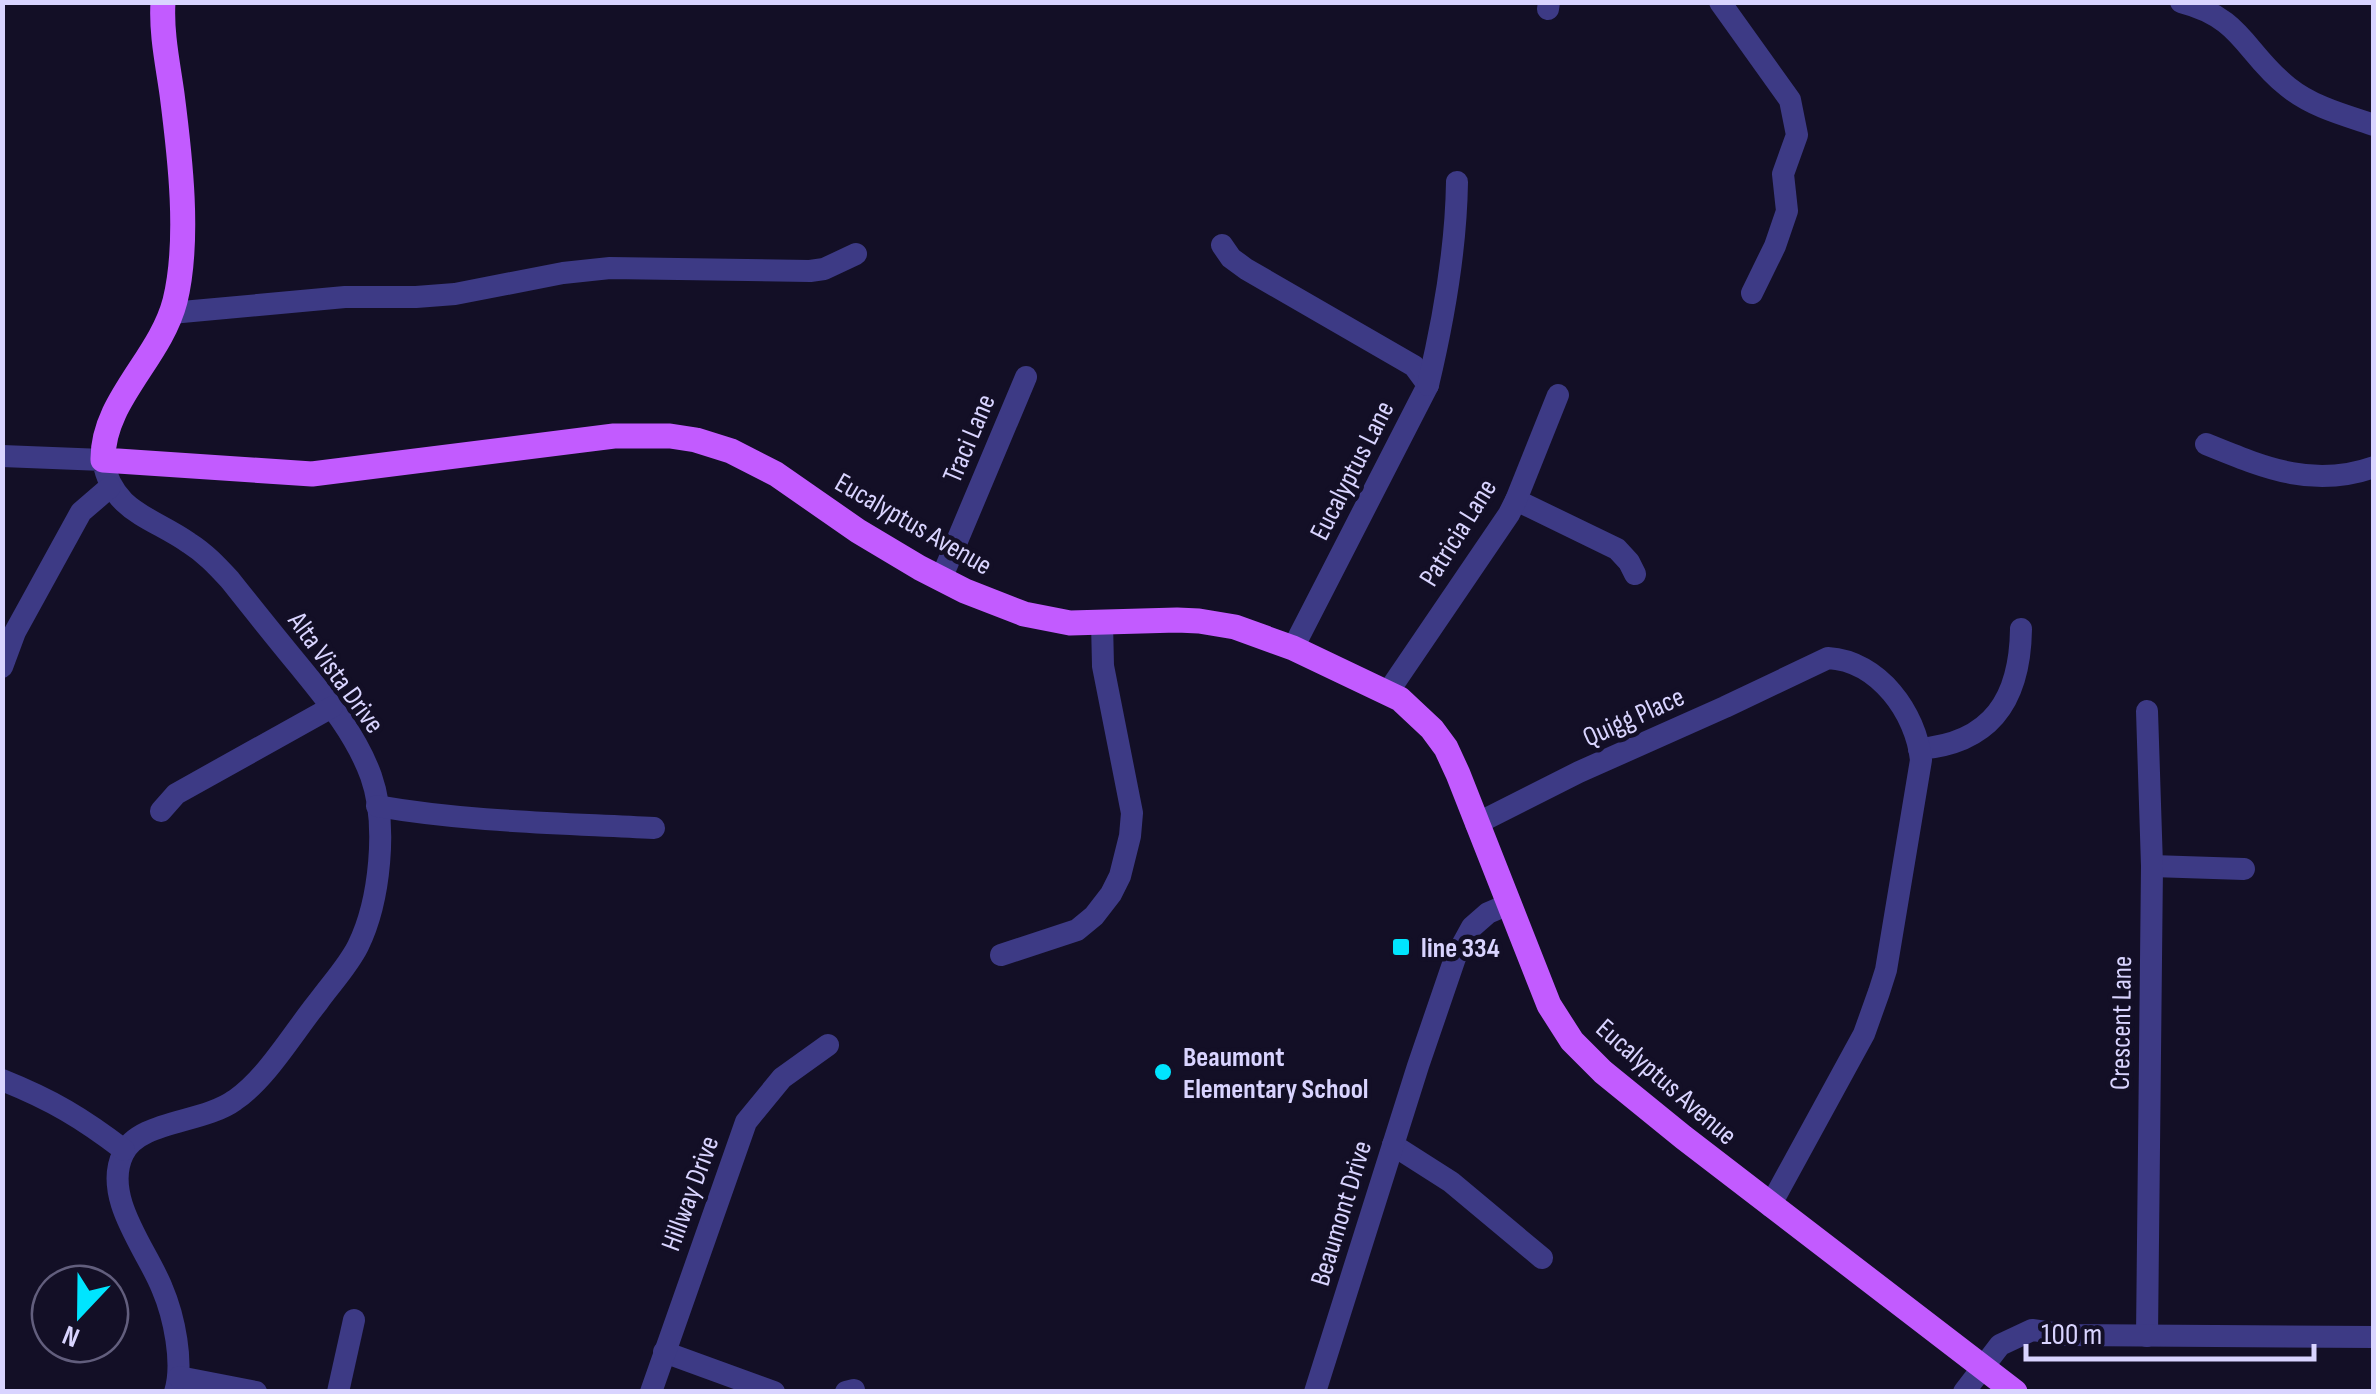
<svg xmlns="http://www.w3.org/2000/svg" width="2376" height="1394" font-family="'Sofia Sans Condensed',sans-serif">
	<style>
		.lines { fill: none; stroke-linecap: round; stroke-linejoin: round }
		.minor { stroke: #3d3a85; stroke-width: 22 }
		.major { stroke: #c25bff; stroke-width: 25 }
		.poi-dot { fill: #00e5ff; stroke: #130f26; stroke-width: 4 }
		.labels { text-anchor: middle; stroke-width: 9; stroke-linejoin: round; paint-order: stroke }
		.street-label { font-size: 28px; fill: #d9d4ff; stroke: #130f26 }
		.poi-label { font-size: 28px; font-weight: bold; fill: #d9d4ff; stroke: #130f26; text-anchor: start }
	</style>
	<rect width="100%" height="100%" fill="#130f26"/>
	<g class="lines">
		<!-- minor -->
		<g class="minor">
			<polyline points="1720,2 1790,100 1797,135 1783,174 1787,211 1775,246 1752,293"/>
			<path d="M2181,2C2243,18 2244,52 2288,87C2313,107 2344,115 2374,125"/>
			<polyline points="1548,9 1549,2"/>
			<polyline points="1222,245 1231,258 1246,269 1414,366 1428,385 1293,648"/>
			<polyline points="171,313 345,297 416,297 455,294 563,273 610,268 810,271 824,269 856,254"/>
			<path d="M1428,385C1444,318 1456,251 1457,182"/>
			<path d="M2206,444C2263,467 2312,489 2374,467"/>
			<path d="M2,456L103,460C112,512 152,517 189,543C205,553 217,566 230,580C253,609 277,639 301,668C328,701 356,735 371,776C388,824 380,901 358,946C348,966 331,984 318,1002C293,1033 267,1078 235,1100C202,1124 139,1120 123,1154C102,1197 147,1250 162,1288C174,1316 184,1363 175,1392"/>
			<polyline points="1516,500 1617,549 1629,562 1635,574"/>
			<polyline points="941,579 1026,377"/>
			<polyline points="2,667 15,632 81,512 110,487"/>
			<polyline points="1388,692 1509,514 1516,500 1558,395"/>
			<path d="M1919,749C1993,743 2020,698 2021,629"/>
			<path d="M377,806C468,822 561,823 654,828"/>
			<polyline points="161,811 176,794 332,707"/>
			<path d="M1476,824L1579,772L1725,707L1828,658C1879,661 1916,713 1921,760L1886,970L1879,992L1864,1034L1770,1206"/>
			<polyline points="2152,866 2244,869"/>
			<polyline points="1001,955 1077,930 1094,916 1111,894 1120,876 1130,836 1132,813 1103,666 1102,622"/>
			<path d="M2,1080C52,1100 82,1118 124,1150"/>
			<polyline points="1393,1145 1451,1182 1542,1258"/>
			<polyline points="2147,1336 2152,866 2147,711"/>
			<polyline points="664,1352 774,1392"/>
			<polyline points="179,1377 256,1392"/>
			<polyline points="338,1392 354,1320"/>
			<polyline points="651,1392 746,1122 782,1078 828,1045"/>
			<polyline points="846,1392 854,1390"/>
			<polyline points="1315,1392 1418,1066 1455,958 1472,927 1488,913 1509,904"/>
			<polyline points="1964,1392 2000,1345 2032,1330 2067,1335 2374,1337"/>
		</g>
		<!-- major -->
		<path class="major" d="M163,2C161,33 168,65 172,94C180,156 190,240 175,301C160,359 102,401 103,460L312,474L614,436H670L696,440L731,451L776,474L858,531L920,568L965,591L1024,614L1070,623L1177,620L1199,621L1235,627L1293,648L1400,699L1432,729L1446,748L1458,774L1549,1005L1572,1041L1603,1072L1683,1137L2015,1392"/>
	</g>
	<!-- markers -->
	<g class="poi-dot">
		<rect x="1391" y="937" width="20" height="20" rx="5"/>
		<circle cx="1163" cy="1072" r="10"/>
	</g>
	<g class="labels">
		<!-- street labels -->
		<g class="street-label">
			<text transform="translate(968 438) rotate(-67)" y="10">Traci Lane</text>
			<text transform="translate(1351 470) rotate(-63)" y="10">Eucalyptus Lane</text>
			<text transform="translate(914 523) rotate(30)" y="10">Eucalyptus Avenue</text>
			<text transform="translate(1457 532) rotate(-58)" y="10">Patricia Lane</text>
			<text transform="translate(337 672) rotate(54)" y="10">Alta Vista Drive</text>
			<text transform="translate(1633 716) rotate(-24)" y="10">Quigg Place</text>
			<text transform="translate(2120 1023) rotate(-89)" y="10">Crescent Lane</text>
			<text transform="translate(1667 1081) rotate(41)" y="10">Eucalyptus Avenue</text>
			<text transform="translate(689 1193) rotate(-70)" y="10">Hillway Drive</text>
			<text transform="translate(1340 1213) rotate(-73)" y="10">Beaumont Drive</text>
		</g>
		<!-- poi labels -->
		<g class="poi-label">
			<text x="1421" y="957">line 334</text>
			<text x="1183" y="1066">Beaumont<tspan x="1183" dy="32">Elementary School</tspan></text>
		</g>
	</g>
	<!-- border -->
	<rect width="2376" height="1394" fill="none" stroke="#d9d4ff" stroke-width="10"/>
	<!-- north arrow -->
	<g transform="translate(80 1314) rotate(202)"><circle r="48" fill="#130f26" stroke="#625e7d" stroke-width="2.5"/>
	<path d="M0-8L18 38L0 25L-18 38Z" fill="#00e5ff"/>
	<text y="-15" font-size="28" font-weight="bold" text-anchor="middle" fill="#d9d4ff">N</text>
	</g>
	<!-- scale -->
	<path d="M2026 1344v15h288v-15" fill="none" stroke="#d9d4ff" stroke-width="5"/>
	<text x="2041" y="1344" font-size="30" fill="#d9d4ff" stroke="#130f26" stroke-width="8" paint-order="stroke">100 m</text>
</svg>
